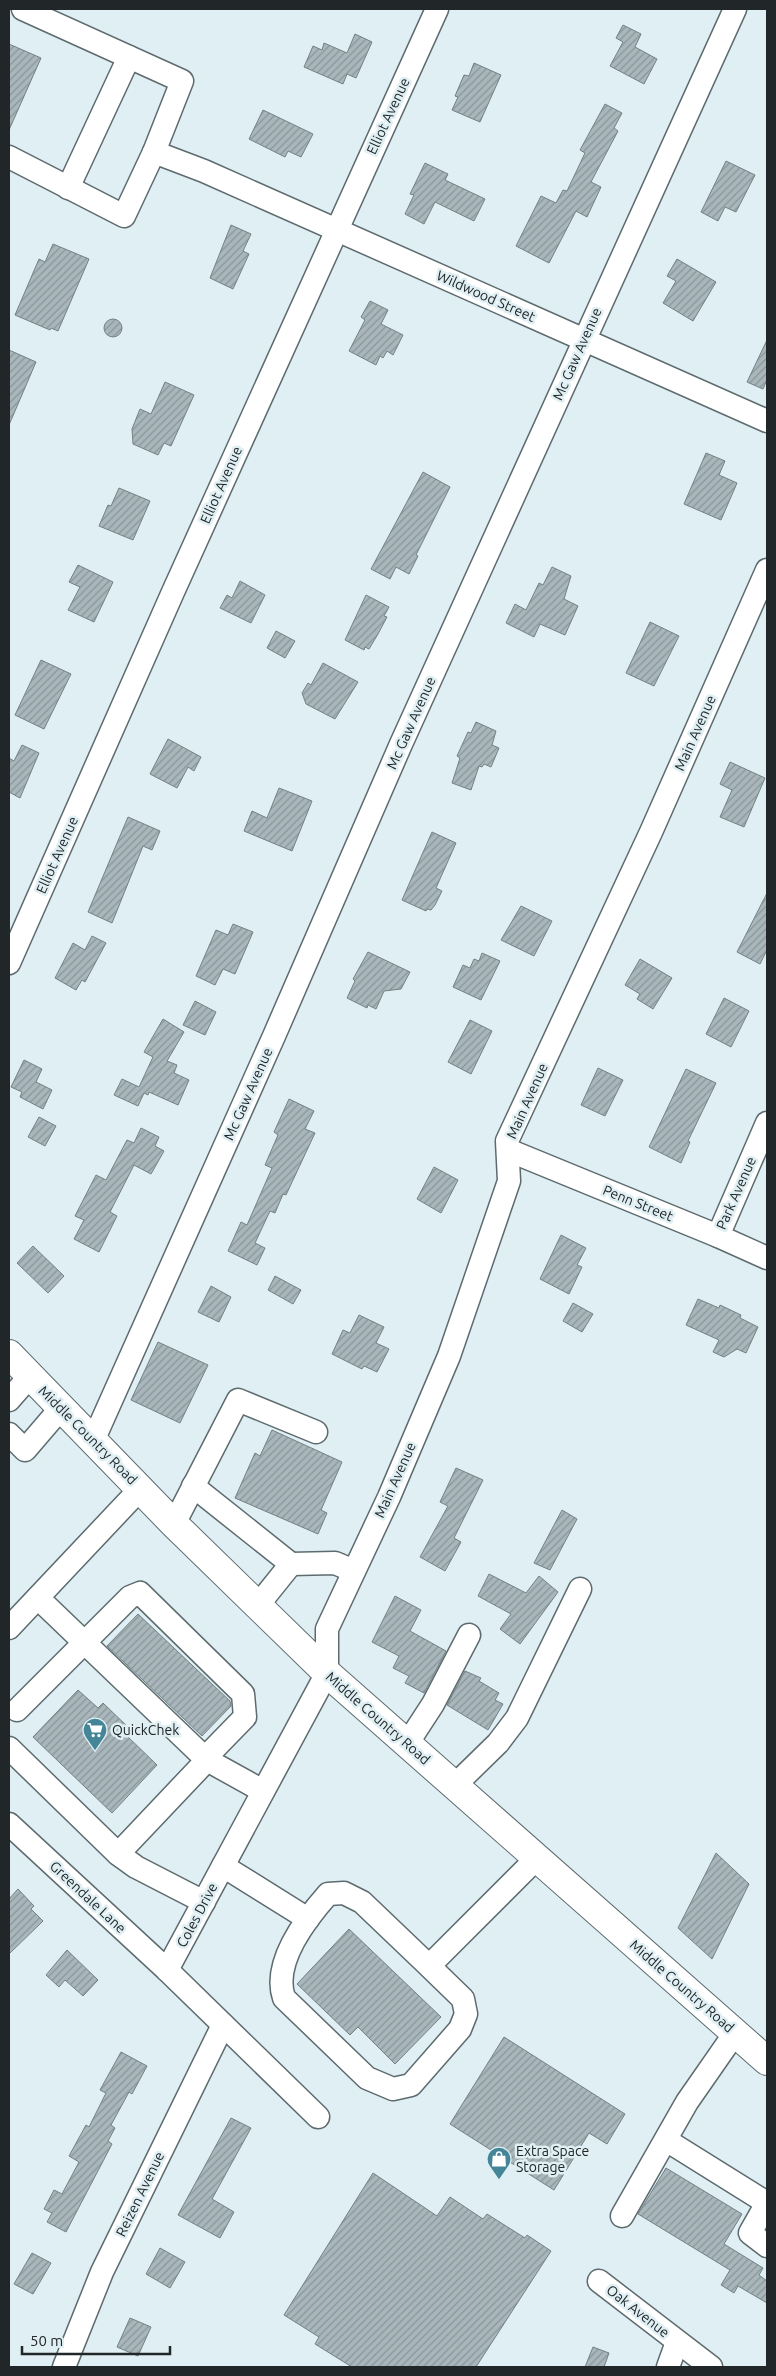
<svg xmlns="http://www.w3.org/2000/svg" width="776" height="2376" font-family="Ubuntu,sans-serif">
	<style>
		.building { fill: url(#building-hatch); stroke: #738185 }
		.lines { fill: none; stroke-linecap: round; stroke-linejoin: round }
		.minor-casing { stroke: #5d6b6f; stroke-width: 25 }
		.major-casing { stroke: #5d6b6f; stroke-width: 30 }
		.minor { stroke: #fff; stroke-width: 22 }
		.major { stroke: #fff; stroke-width: 28 }
		.labels { text-anchor: middle; stroke-width: 5; stroke-linejoin: round; paint-order: stroke }
		.street-label { font-size: 14px; fill: #212628; stroke: #dfeff3 }
		.poi-label { font-size: 14px; fill: #212628; stroke: #dfeff3; text-anchor: start }
	</style>
	<defs>
		<pattern id="building-hatch" width="6" height="6" patternUnits="userSpaceOnUse" patternTransform="scale(1.25)"><rect width="6" height="6" fill="#a9b7bc"/><path d="M-1 1l2-2M0 6l6-6M5 7l2-2" fill="none" stroke="#899599"/></pattern>
	</defs>
	<rect width="100%" height="100%" fill="#dfeff3"/>
	<!-- building -->
	<g class="building">
		<polygon points="623,25 641,34 635,47 657,59 644,84 610,66 623,42 616,38"/>
		<polygon points="355,34 372,42 356,78 347,74 343,84 304,67 313,46 322,50 324,43 347,53"/>
		<polygon points="9,44 41,58 9,130"/>
		<polygon points="474,63 501,75 480,122 452,110 458,97 455,96 464,75 469,76"/>
		<polygon points="605,104 622,113 614,128 618,131 591,182 601,187 587,217 576,211 549,263 516,246 541,196 556,203 563,190 567,191 585,153 580,150"/>
		<polygon points="263,110 313,134 301,157 288,151 285,157 249,139"/>
		<polygon points="726,161 755,175 736,212 725,207 718,221 701,212"/>
		<polygon points="425,163 448,174 445,180 485,199 474,221 435,202 424,224 405,214 414,195 410,194"/>
		<polygon points="231,225 251,234 243,251 249,254 233,289 210,278"/>
		<polygon points="53,244 89,259 58,331 51,328 50,330 15,315 39,259 45,262"/>
		<polygon points="677,259 716,282 693,321 663,303 676,281 667,276"/>
		<polygon points="370,301 388,310 381,324 403,335 393,355 387,351 383,358 380,356 376,365 349,351 365,320 361,317"/>
		<circle cx="113" cy="328" r="9"/>
		<polygon points="767,340 767,380 763,389 747,382"/>
		<polygon points="9,350 36,362 9,425"/>
		<polygon points="165,382 194,395 171,446 164,443 158,455 133,444 132,429 140,409 151,414"/>
		<polygon points="706,453 725,461 719,475 737,483 721,520 684,504"/>
		<polygon points="423,472 450,487 416,555 418,556 409,574 396,567 390,579 371,569"/>
		<polygon points="119,488 150,501 133,540 99,526 108,505 111,506"/>
		<polygon points="78,565 113,582 94,622 68,610 80,587 69,582"/>
		<polygon points="552,567 571,576 564,599 578,606 565,635 540,624 534,637 506,623 515,604 526,610 539,583 543,585"/>
		<polygon points="240,581 265,595 251,623 220,608 227,595 232,598"/>
		<polygon points="366,595 389,607 384,616 387,617 378,634 369,649 365,647 364,650 345,640"/>
		<polygon points="650,622 679,636 654,686 626,673"/>
		<polygon points="276,631 295,641 285,658 267,648"/>
		<polygon points="41,660 71,674 44,729 15,715"/>
		<polygon points="323,663 358,682 335,719 306,704 302,693 308,683 311,685"/>
		<polygon points="476,722 496,731 492,745 499,748 491,767 484,764 482,767 479,766 471,790 452,783 460,758 457,756 468,732 471,733"/>
		<polygon points="168,739 201,757 194,771 188,767 177,788 150,774"/>
		<polygon points="22,745 39,753 20,798 9,792 9,758 14,761"/>
		<polygon points="730,762 765,778 744,827 720,817 732,790 720,784"/>
		<polygon points="279,788 312,801 292,851 244,831 252,811 267,818"/>
		<polygon points="128,817 160,831 152,850 143,846 112,923 88,912"/>
		<polygon points="432,832 456,843 436,888 442,891 435,905 431,910 427,909 426,911 402,900"/>
		<polygon points="767,893 767,950 760,964 737,952"/>
		<polygon points="521,906 552,921 534,956 501,940"/>
		<polygon points="233,924 253,932 235,974 223,969 215,985 196,976 216,930 228,935"/>
		<polygon points="92,936 106,943 85,982 82,980 76,990 55,978 73,943 85,950"/>
		<polygon points="368,952 410,972 401,989 384,991 376,1009 368,1005 367,1008 347,998 355,981 353,979"/>
		<polygon points="482,953 500,961 481,1000 453,987 463,965 470,968 474,959 479,961"/>
		<polygon points="640,959 672,978 653,1009 637,999 640,994 625,985"/>
		<polygon points="724,998 749,1011 731,1047 706,1034"/>
		<polygon points="195,1001 216,1012 205,1035 183,1025"/>
		<polygon points="163,1019 184,1032 167,1061 177,1065 174,1073 189,1080 178,1105 149,1092 148,1095 144,1093 138,1106 114,1095 122,1079 139,1087 153,1057 144,1052"/>
		<polygon points="470,1020 492,1031 471,1074 448,1062"/>
		<polygon points="24,1060 42,1069 36,1082 52,1090 43,1109 20,1097 22,1092 11,1087"/>
		<polygon points="598,1068 623,1080 605,1116 581,1105"/>
		<polygon points="686,1069 716,1083 688,1141 690,1142 681,1163 649,1147"/>
		<polygon points="289,1099 314,1111 305,1129 315,1133 286,1195 283,1194 275,1213 270,1211 255,1243 265,1248 257,1265 228,1251 241,1222 247,1225 272,1168 265,1165 278,1135 274,1132"/>
		<polygon points="39,1117 56,1126 45,1146 28,1137"/>
		<polygon points="141,1128 159,1137 155,1146 164,1151 151,1174 134,1165 110,1212 117,1216 99,1252 74,1239 84,1220 75,1216 96,1175 106,1180 127,1140 134,1143"/>
		<polygon points="434,1167 458,1180 441,1213 417,1199"/>
		<polygon points="561,1235 586,1248 577,1265 582,1267 569,1294 540,1279"/>
		<polygon points="33,1246 64,1276 48,1293 17,1263"/>
		<polygon points="275,1276 301,1290 293,1304 268,1290"/>
		<polygon points="211,1286 231,1297 219,1322 198,1312"/>
		<polygon points="698,1299 719,1308 720,1305 741,1315 740,1318 758,1327 746,1353 737,1349 724,1357 713,1352 719,1340 686,1325"/>
		<polygon points="573,1303 593,1314 582,1332 563,1321"/>
		<polygon points="359,1315 384,1327 376,1343 389,1349 377,1372 364,1366 362,1369 332,1354 343,1330 350,1333"/>
		<polygon points="158,1342 208,1365 180,1423 131,1400"/>
		<polygon points="272,1430 342,1462 321,1510 327,1513 318,1534 235,1498 255,1453 260,1456"/>
		<polygon points="456,1468 483,1480 454,1538 461,1542 445,1571 420,1557 448,1506 440,1502"/>
		<polygon points="562,1510 577,1519 550,1570 534,1563"/>
		<polygon points="489,1574 526,1593 539,1576 558,1592 520,1644 500,1629 511,1614 478,1596"/>
		<polygon points="395,1596 421,1610 410,1631 446,1651 424,1693 405,1683 409,1676 393,1668 399,1656 372,1642"/>
		<polygon points="138,1614 230,1701 231,1706 202,1736 107,1646"/>
		<polygon points="465,1671 481,1678 479,1681 499,1693 495,1700 503,1704 488,1730 447,1705"/>
		<polygon points="78,1690 98,1708 103,1703 130,1729 125,1734 157,1765 112,1813 33,1737"/>
		<polygon points="716,1853 749,1884 712,1959 678,1928"/>
		<polygon points="18,1889 34,1906 31,1909 43,1921 9,1954 9,1899"/>
		<polygon points="349,1929 441,2017 395,2064 358,2027 350,2035 297,1984"/>
		<polygon points="67,1950 98,1980 83,1996 65,1980 59,1987 46,1975"/>
		<polygon points="504,2037 625,2114 607,2144 589,2133 554,2190 450,2124"/>
		<polygon points="121,2052 147,2066 132,2094 129,2092 111,2125 115,2128 108,2141 112,2144 66,2232 47,2222 52,2213 44,2209 54,2190 62,2194 79,2162 69,2156 86,2125 89,2127 106,2093 100,2090"/>
		<polygon points="231,2118 251,2128 212,2199 234,2212 220,2238 178,2215"/>
		<polygon points="666,2168 742,2214 724,2244 763,2268 759,2275 767,2281 767,2303 738,2286 734,2293 721,2285 730,2270 638,2214"/>
		<polygon points="373,2173 437,2216 450,2197 483,2219 487,2214 525,2238 527,2235 551,2251 476,2367 352,2367 315,2344 319,2337 284,2315"/>
		<polygon points="160,2248 185,2262 170,2288 146,2274"/>
		<polygon points="32,2253 51,2263 33,2294 14,2284"/>
		<polygon points="130,2318 151,2327 138,2356 117,2347"/>
		<polygon points="593,2347 609,2353 604,2367 585,2367"/>
	</g>
	<g class="lines">
		<defs>
			<g id="minor">
				<polyline points="154,152 204,171 767,421"/>
				<polyline points="9,157 124,216 154,152 182,81 23,9"/>
				<polyline points="68,188 129,57"/>
				<polyline points="9,963 173,592 437,9"/>
				<polyline points="508,1150 718,1236 767,1258"/>
				<polyline points="718,1236 767,1123"/>
				<polyline points="9,1400 30,1376"/>
				<polyline points="9,1434 25,1450 61,1408"/>
				<polyline points="93,1441 274,1036 401,744 735,9"/>
				<polyline points="193,1486 291,1564 258,1605"/>
				<polyline points="174,1524 238,1400 316,1432"/>
				<polyline points="291,1564 335,1563 354,1571"/>
				<polyline points="38,1598 207,1760 263,1791"/>
				<polyline points="9,1628 141,1488"/>
				<polyline points="17,1710 130,1597 140,1593 243,1694 245,1717 205,1758"/>
				<polyline points="407,1744 433,1704 469,1635"/>
				<polyline points="9,1748 118,1854 136,1867 204,1902"/>
				<polyline points="454,1786 498,1743 517,1718 580,1589"/>
				<polyline points="9,1824 167,1970 318,2117"/>
				<polyline points="118,1854 207,1760"/>
				<polyline points="223,1866 308,1919"/>
				<path d="M429,1966L362,1902L344,1893L328,1894C305,1920 272,1963 284,1998L367,2078L393,2089L411,2085L460,2029L466,2014L463,1999L429,1966L537,1858"/>
				<polyline points="167,1970 327,1673 327,1629 389,1497 449,1356 509,1181 507,1141 651,832 767,570"/>
				<polyline points="666,2140 767,2203"/>
				<polyline points="767,2203 750,2233 767,2246"/>
				<polyline points="622,2216 687,2102 735,2033"/>
				<polyline points="599,2281 711,2367"/>
				<polyline points="64,2367 102,2272 223,2025"/>
				<polyline points="668,2367 677,2342"/>
			</g>
			<polyline id="major" points="9,1354 174,1524 327,1673 767,2061"/>
		</defs>
		<!-- minor casing -->
		<use href="#minor" class="minor-casing"/>
		<!-- major casing -->
		<use href="#major" class="major-casing"/>
		<!-- minor -->
		<use href="#minor" class="minor"/>
		<!-- major -->
		<use href="#major" class="major"/>
	</g>
	<!-- icons -->
	<defs>
		<symbol id="supermarket-pin" viewBox="-11 -11 22 30"><path d="M0 17L-7.5 6A9.5 9.5 0 1 1 7.5 6Z" fill="#448597" stroke="#dfeff3"/><path d="M-6-5.5h2.5l.6 2H6L4.5 2H-2.5L-4.4-4H-6ZM-1.5 3.2a1.3 1.3 0 1 0 .1 0ZM3 3.2a1.3 1.3 0 1 0 .1 0Z" fill="#fff"/></symbol>
		<symbol id="shop-pin" viewBox="-11 -11 22 30"><path d="M0 17L-7.5 6A9.5 9.5 0 1 1 7.5 6Z" fill="#448597" stroke="#dfeff3"/><path d="M-5-2.5h2.3a2.7 3.5 0 0 1 5.4 0H5L5.5 6h-11ZM-1.5-2.5h3a1.5 2.3 0 0 0-3 0Z" fill="#fff"/></symbol>
	</defs>
	<g fill-rule="evenodd">
		<use href="#supermarket-pin" x="81" y="1716" width="28" height="38"/>
		<use href="#shop-pin" x="485" y="2145" width="28" height="38"/>
	</g>
	<g class="labels">
		<!-- street labels -->
		<g class="street-label">
			<text transform="translate(388 116) rotate(-65)" y="5">Elliot Avenue</text>
			<text transform="translate(486 296) rotate(24)" y="5">Wildwood Street</text>
			<text transform="translate(577 354) rotate(-66)" y="5">Mc Gaw Avenue</text>
			<text transform="translate(221 485) rotate(-66)" y="5">Elliot Avenue</text>
			<text transform="translate(411 723) rotate(-66)" y="5">Mc Gaw Avenue</text>
			<text transform="translate(695 733) rotate(-66)" y="5">Main Avenue</text>
			<text transform="translate(57 855) rotate(-66)" y="5">Elliot Avenue</text>
			<text transform="translate(248 1094) rotate(-66)" y="5">Mc Gaw Avenue</text>
			<text transform="translate(527 1101) rotate(-66)" y="5">Main Avenue</text>
			<text transform="translate(736 1193) rotate(-66)" y="5">Park Avenue</text>
			<text transform="translate(638 1203) rotate(22)" y="5">Penn Street</text>
			<text transform="translate(88 1435) rotate(45)" y="5">Middle Country Road</text>
			<text transform="translate(395 1480) rotate(-66)" y="5">Main Avenue</text>
			<text transform="translate(378 1718) rotate(41)" y="5">Middle Country Road</text>
			<text transform="translate(88 1897) rotate(43)" y="5">Greendale Lane</text>
			<text transform="translate(197 1915) rotate(-62)" y="5">Coles Drive</text>
			<text transform="translate(682 1986) rotate(41)" y="5">Middle Country Road</text>
			<text transform="translate(140 2194) rotate(-64)" y="5">Reizen Avenue</text>
			<text transform="translate(638 2311) rotate(38)" y="5">Oak Avenue</text>
		</g>
		<!-- poi labels -->
		<g class="poi-label">
			<text x="112" y="1735">QuickChek</text>
			<text x="516" y="2156">Extra Space<tspan x="516" dy="16">Storage</tspan></text>
		</g>
	</g>
	<!-- border -->
	<rect width="776" height="2376" fill="none" stroke="#212628" stroke-width="20"/>
	<!-- scale -->
	<path d="M22 2346v8h148v-8" fill="none" stroke="#212628" stroke-width="2.5"/>
	<text x="30" y="2346" font-size="15" fill="#212628" stroke="#dfeff3" stroke-width="4" paint-order="stroke">50 m</text>
</svg>
